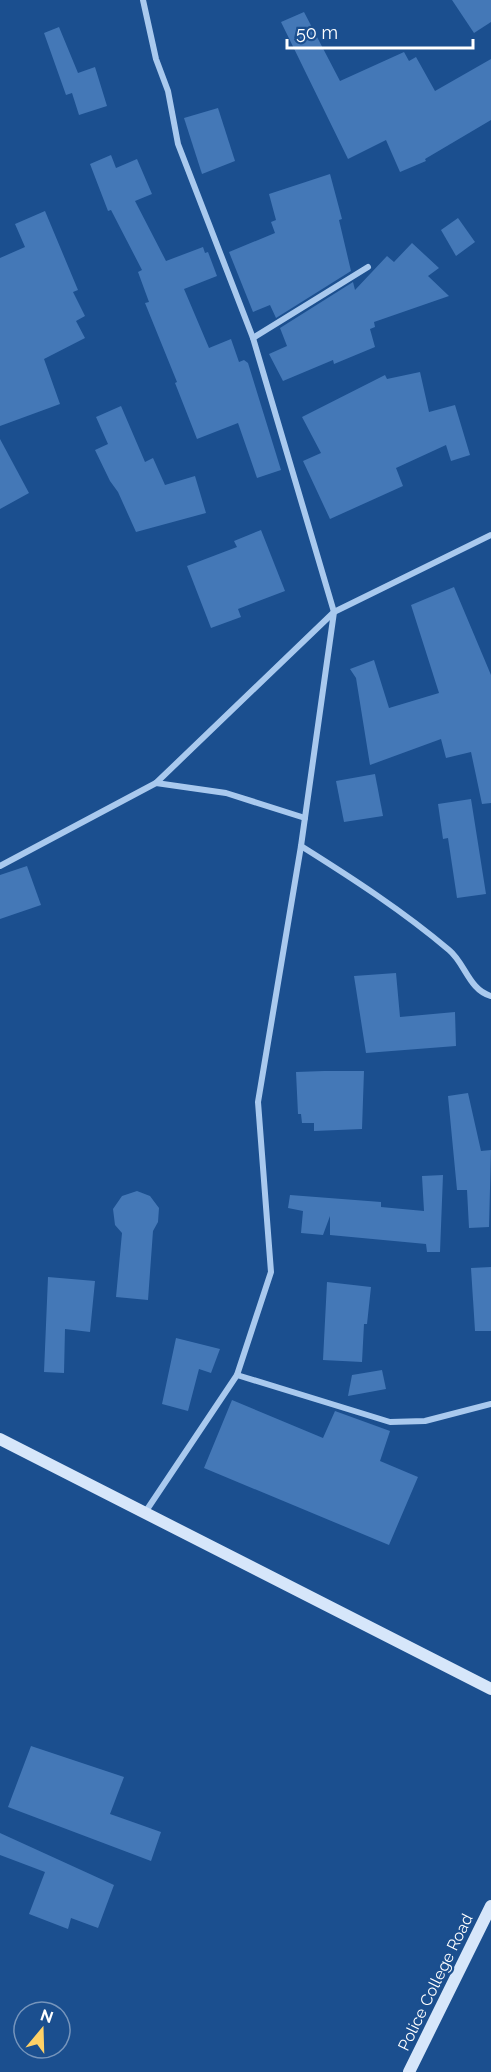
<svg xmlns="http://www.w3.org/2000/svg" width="491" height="2072" font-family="Raleway,sans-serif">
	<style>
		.building { fill: #4478b7 }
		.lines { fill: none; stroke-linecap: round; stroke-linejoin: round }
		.street { stroke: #a9c9ee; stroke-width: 6 }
		.secondary { stroke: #d6e6fa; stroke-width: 12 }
		.labels { text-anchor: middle; stroke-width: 4.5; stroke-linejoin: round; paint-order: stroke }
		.street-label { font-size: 16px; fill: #fff; stroke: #1b4f8f }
	</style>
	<rect width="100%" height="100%" fill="#1b4f8f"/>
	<!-- building -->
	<g class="building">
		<polygon points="452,0 491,0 491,22 474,33"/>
		<polygon points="304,12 340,81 404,52 409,61 416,57 435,91 491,59 491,120 425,159 426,161 400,172 386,140 348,159 281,22"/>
		<polygon points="59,27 78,73 95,67 107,106 79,115 72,93 66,95 44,33"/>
		<polygon points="218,108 235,161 202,174 184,118"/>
		<polygon points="111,155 116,168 137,159 152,194 135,201 166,261 203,247 205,253 208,252 217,276 184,289 209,348 231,339 239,362 244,360 248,363 281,470 257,478 238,423 197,439 175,383 177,382 145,303 149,302 138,272 142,270 111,210 108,211 90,164"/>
		<polygon points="330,174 342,219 339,220 351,271 276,318 270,305 253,312 229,252 275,233 271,222 276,220 269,194"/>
		<polygon points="45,211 78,290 73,292 85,316 76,321 85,338 44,359 60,404 0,426 0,258 25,247 15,224"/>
		<polygon points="458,218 475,242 456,256 441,230"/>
		<polygon points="412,243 439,268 428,276 449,296 374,322 375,327 370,329 375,347 334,364 333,360 283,381 269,354 287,346 280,328 353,282 355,290 387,256 394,262"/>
		<polygon points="420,372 429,412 455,405 470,455 451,461 446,445 396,468 403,486 330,519 303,461 321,453 302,417 385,375 387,379"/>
		<polygon points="121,406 145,462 153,458 165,485 195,476 206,513 136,532 118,492 110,481 95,450 108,444 96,417"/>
		<polygon points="0,439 29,493 0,509"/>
		<polygon points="261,530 285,591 238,609 241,617 211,628 187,566 237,547 234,541"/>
		<polygon points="454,587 491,675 491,803 482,804 471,752 446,758 441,739 370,765 356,678 350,669 374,660 389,708 439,693 411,605"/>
		<polygon points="375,774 383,816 344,822 336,781"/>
		<polygon points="471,799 486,894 457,898 448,838 443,839 438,804"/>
		<polygon points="27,866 41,905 0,919 0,875"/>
		<polygon points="396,973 400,1017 455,1012 456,1046 366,1053 354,976"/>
		<polygon points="324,1071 364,1071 362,1129 314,1131 314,1123 302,1123 301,1114 298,1114 296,1072"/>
		<polygon points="468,1093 481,1151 491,1150 489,1227 469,1228 467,1190 457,1190 448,1096"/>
		<polygon points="443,1175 440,1252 427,1252 426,1244 330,1235 330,1216 323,1235 301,1233 303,1211 288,1208 290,1195 381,1202 381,1207 424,1211 422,1176"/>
		<polygon points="137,1191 150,1196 159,1208 158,1222 153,1231 148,1300 116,1297 122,1233 115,1225 113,1209 122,1196"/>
		<polygon points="491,1267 491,1331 475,1331 471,1268"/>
		<polygon points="48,1277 95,1281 90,1332 65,1329 64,1373 44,1372"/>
		<polygon points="327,1282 371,1287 367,1324 364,1324 362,1362 323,1360"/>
		<polygon points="176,1338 220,1349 211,1373 199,1369 188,1411 162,1404"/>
		<polygon points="382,1370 386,1389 348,1396 352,1375"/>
		<polygon points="232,1400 323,1438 335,1411 390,1431 380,1461 418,1477 389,1545 204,1468"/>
		<polygon points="31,1746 124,1777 110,1814 161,1832 151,1861 8,1807"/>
		<polygon points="0,1833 114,1885 98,1928 71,1918 68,1929 29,1914 45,1872 0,1855"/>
	</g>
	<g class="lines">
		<!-- street -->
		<g class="street">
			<polyline points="143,0 156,59 168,91 178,144 253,338 334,612 301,846 258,1102 271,1272 237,1375 144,1514"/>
			<polyline points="253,338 368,267"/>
			<polyline points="156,783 226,793 305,818"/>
			<path d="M301,846C352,878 403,911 449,950C465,963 469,990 491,996"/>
			<polyline points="0,866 156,783 334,612 491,535"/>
			<polyline points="237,1375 390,1422 425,1421 491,1404"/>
		</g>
		<!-- secondary -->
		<g class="secondary">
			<polyline points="0,1439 491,1689"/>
			<polyline points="409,2072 491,1906"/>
		</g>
	</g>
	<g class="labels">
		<!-- street labels -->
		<g class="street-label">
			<text transform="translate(435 1982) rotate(-64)" y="6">Police College Road</text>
		</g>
	</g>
	<!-- north arrow -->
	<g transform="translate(42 2030) rotate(19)"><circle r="28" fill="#1b4f8f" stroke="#7695bc" stroke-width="1.5"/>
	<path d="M0-4.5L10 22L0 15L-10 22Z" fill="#ffd166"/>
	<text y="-9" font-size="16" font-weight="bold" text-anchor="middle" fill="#ffffff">N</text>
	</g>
	<!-- scale -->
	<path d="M287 39v9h186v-9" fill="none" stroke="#ffffff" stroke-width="3"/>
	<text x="296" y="39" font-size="18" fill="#ffffff" stroke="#1b4f8f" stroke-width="4.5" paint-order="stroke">50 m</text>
</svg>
